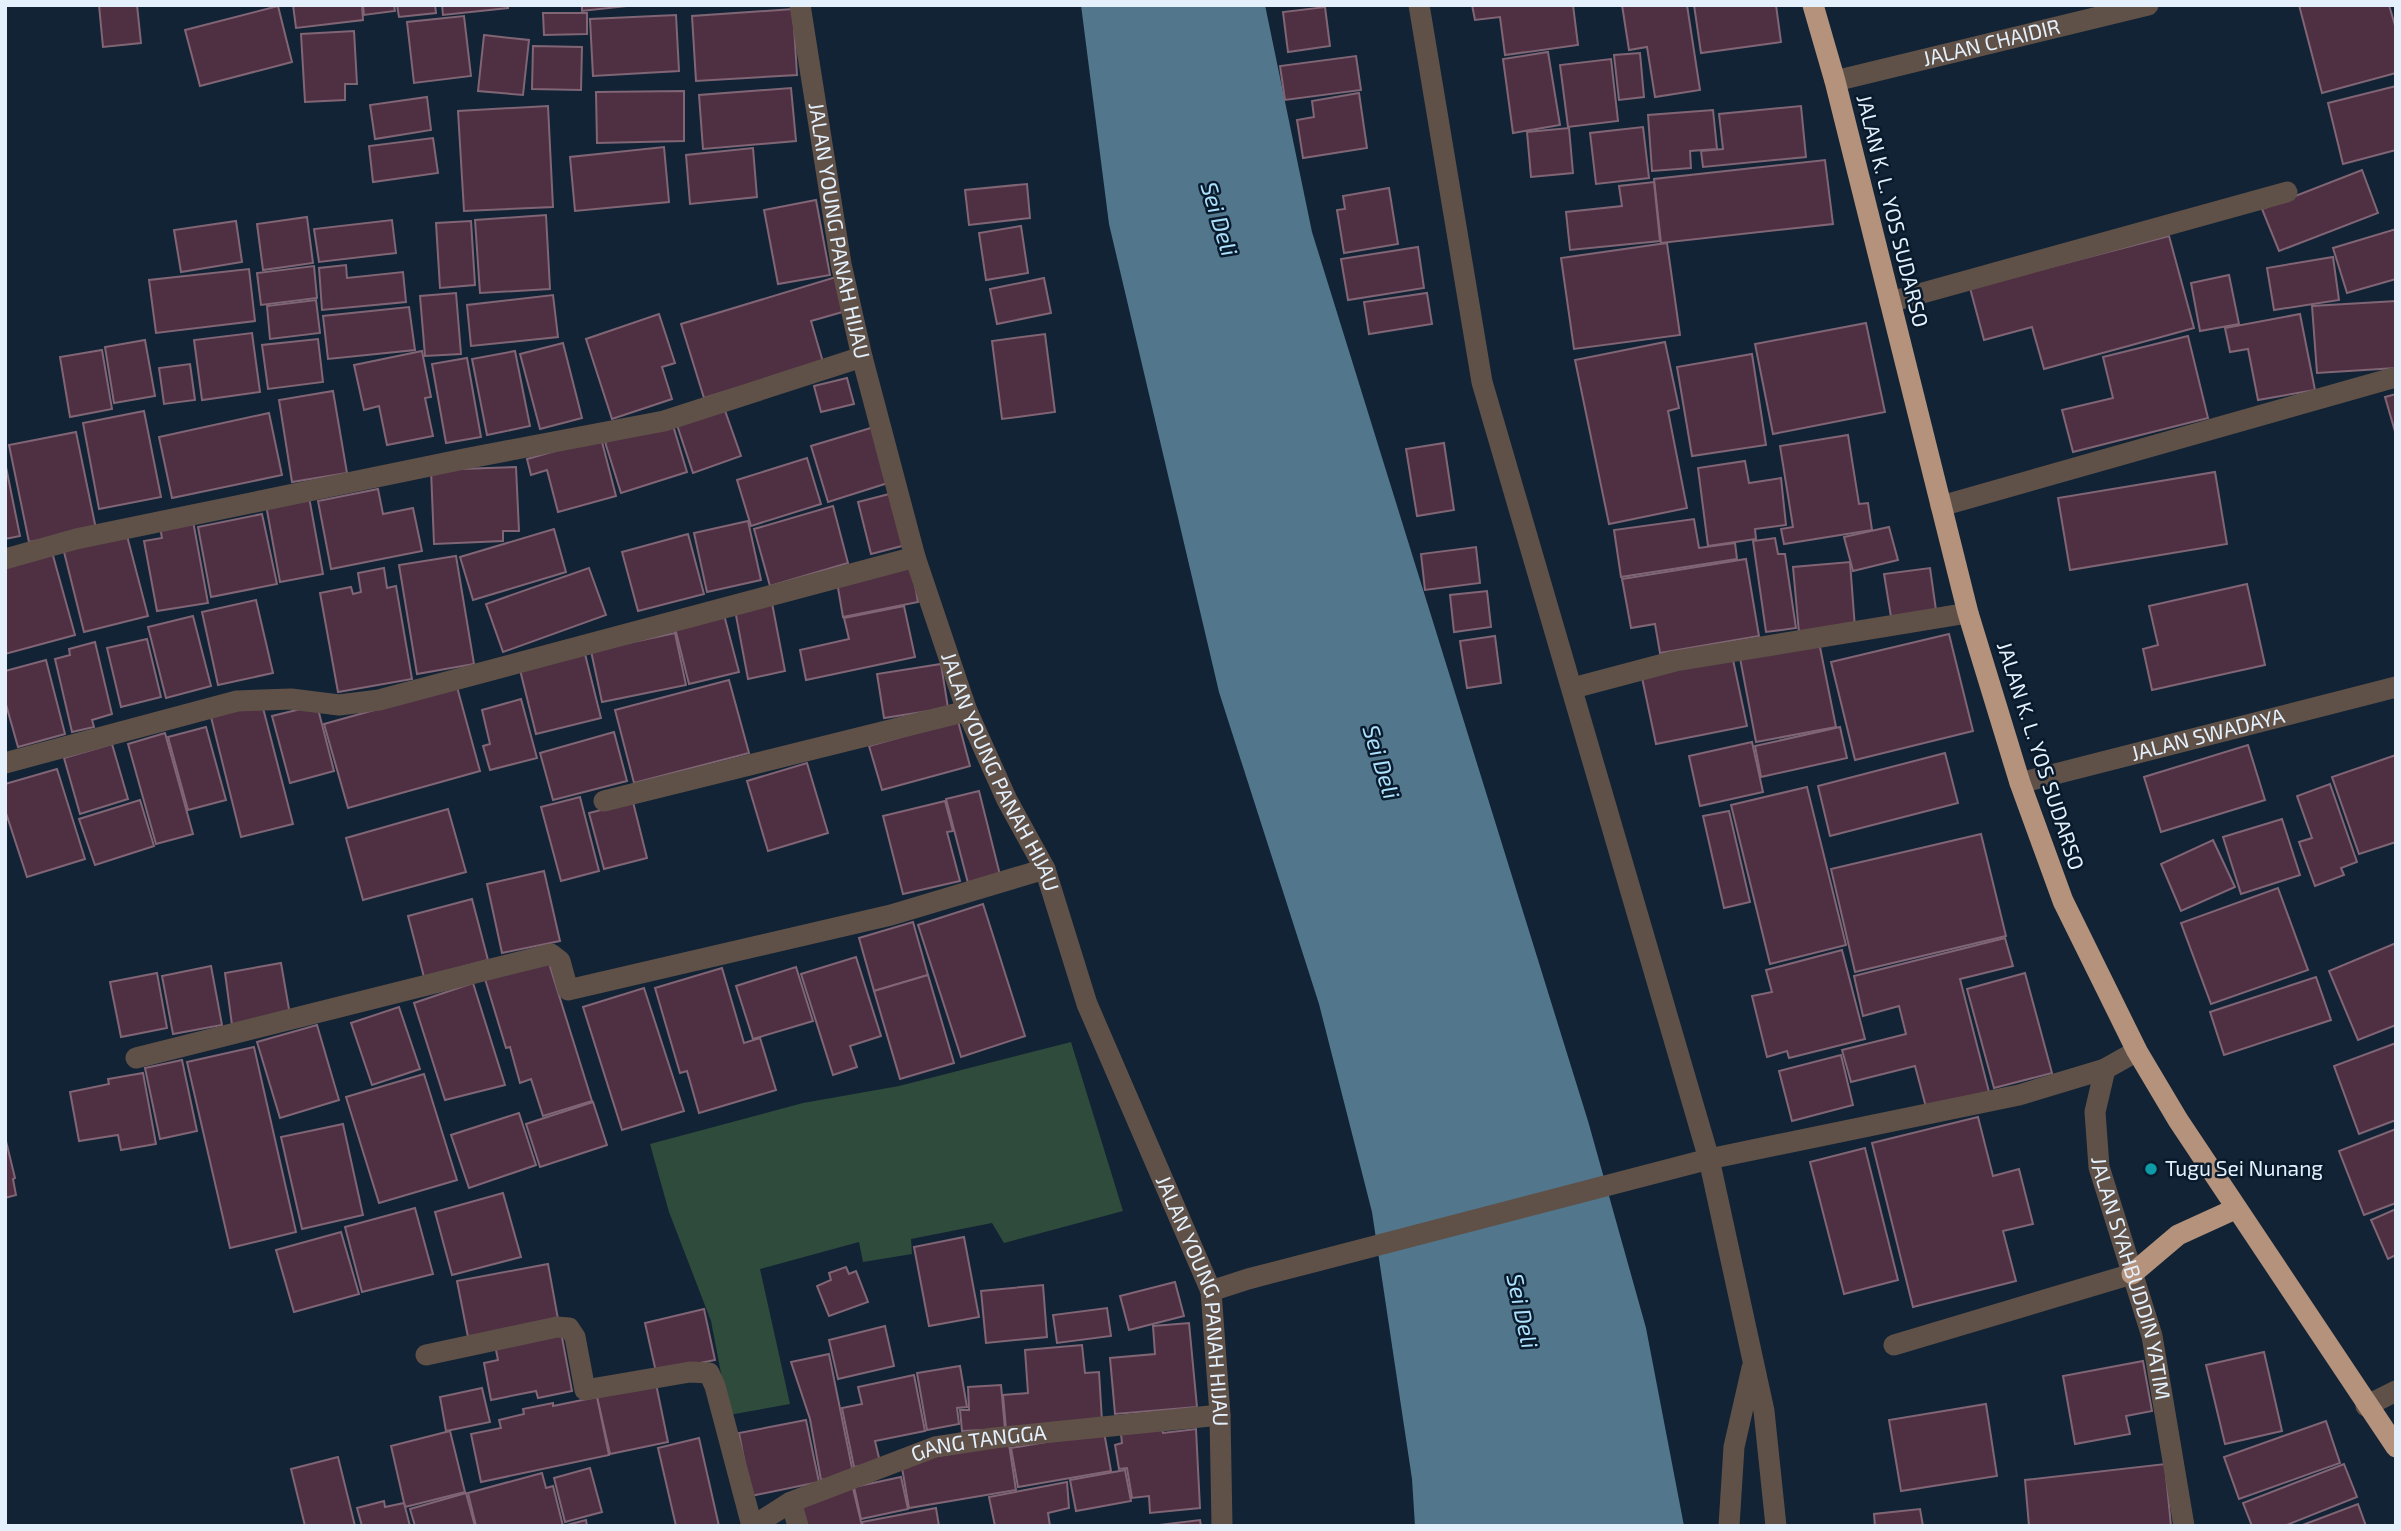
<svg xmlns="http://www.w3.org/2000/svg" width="2401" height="1531" font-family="'Exo 2',sans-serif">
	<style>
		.green { fill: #2e4b3b }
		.water { fill: #52778c }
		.building { fill: #4f3043; stroke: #806575; stroke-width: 2 }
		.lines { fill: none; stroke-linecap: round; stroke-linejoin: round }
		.minor { stroke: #5f5148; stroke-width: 21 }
		.highway { stroke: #b4927b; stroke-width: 21 }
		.culture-dot { fill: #0f9aa8; stroke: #081a2b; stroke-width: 2.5 }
		.labels { text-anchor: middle; stroke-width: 5; stroke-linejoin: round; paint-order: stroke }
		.street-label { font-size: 21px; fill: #e4f0fc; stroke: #081a2b }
		.poi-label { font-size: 21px; fill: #e4f0fc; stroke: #081a2b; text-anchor: start }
		.water-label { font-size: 23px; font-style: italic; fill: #ade1fd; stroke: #081a2b }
	</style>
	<rect width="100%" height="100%" fill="#122335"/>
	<!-- green -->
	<polygon class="green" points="1071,1042 1123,1211 1004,1243 992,1223 911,1239 912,1254 863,1262 859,1242 760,1269 790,1404 729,1415 711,1321 669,1212 650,1144 803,1103 899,1086"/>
	<!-- water -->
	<polygon class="water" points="1081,5 1265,5 1312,232 1588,1121 1646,1328 1684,1526 1415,1526 1412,1479 1372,1212 1319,1004 1219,692 1109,224"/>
	<!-- building -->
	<g class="building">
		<polygon points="99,5 137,5 141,43 103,47"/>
		<polygon points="293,5 362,5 363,20 296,28"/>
		<polygon points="363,5 394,5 395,11 364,15"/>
		<polygon points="397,5 435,5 436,13 399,17"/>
		<polygon points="442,5 508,5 508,8 443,15"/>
		<polygon points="582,5 636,5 582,11"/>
		<polygon points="1472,5 1573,5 1578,45 1505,55 1500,17 1475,20"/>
		<polygon points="1622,5 1687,5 1700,90 1655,97 1647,47 1629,50"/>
		<polygon points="1694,5 1776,5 1781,42 1701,53"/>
		<polygon points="2299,5 2389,5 2396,29 2396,73 2322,93"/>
		<polygon points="278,6 292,62 200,86 185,30"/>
		<polygon points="1325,7 1330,46 1288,52 1283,12"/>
		<polygon points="793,9 797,75 696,81 692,16"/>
		<polygon points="543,13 587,13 587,34 544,35"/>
		<polygon points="676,15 679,71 593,76 590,19"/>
		<polygon points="464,16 471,76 414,83 407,22"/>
		<polygon points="354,31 357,84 345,84 345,100 305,102 301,34"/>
		<polygon points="484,35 529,40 523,95 478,91"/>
		<polygon points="533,46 582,47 581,90 532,89"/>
		<polygon points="1548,52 1560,125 1513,133 1503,59"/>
		<polygon points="1640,53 1644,97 1619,100 1614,55"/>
		<polygon points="1356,56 1361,90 1285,100 1280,66"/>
		<polygon points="1611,59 1618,121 1568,127 1560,65"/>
		<polygon points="2396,86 2396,150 2343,164 2328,103"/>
		<polygon points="791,88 796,141 703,149 699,95"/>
		<polygon points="684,91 684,141 597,143 596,92"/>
		<polygon points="1359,93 1367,148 1303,158 1297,120 1314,117 1312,101"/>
		<polygon points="427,97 431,130 375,139 370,105"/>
		<polygon points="548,106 553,207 464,211 458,111"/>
		<polygon points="1801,106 1806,157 1703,167 1701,151 1723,149 1719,114"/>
		<polygon points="1713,110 1717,149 1690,151 1691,168 1652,171 1648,115"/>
		<polygon points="1643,127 1649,178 1596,184 1590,133"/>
		<polygon points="1569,128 1573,173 1531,177 1527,132"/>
		<polygon points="433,138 438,173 373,182 369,146"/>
		<polygon points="664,147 669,202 575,211 570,157"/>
		<polygon points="753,148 757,197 690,204 686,155"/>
		<polygon points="1825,160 1833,224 1661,243 1654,179"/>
		<polygon points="2362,170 2378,213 2279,251 2262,209"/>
		<polygon points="1654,182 1660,241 1570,250 1566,212 1622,206 1619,186"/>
		<polygon points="1027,184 1030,218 969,225 965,190"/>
		<polygon points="1389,188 1398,244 1344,253 1337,210 1345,209 1343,196"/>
		<polygon points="816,200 830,275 778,284 764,210"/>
		<polygon points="546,215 550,289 480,293 475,220"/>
		<polygon points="307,217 313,263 263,270 257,224"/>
		<polygon points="392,220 396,253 319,262 314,229"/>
		<polygon points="236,221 242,262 181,272 174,230"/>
		<polygon points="471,221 475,285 440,288 436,223"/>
		<polygon points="1021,226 1028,273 986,280 979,233"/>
		<polygon points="2396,229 2396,279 2347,293 2333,248"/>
		<polygon points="2169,236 2194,328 2044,369 2032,327 1984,340 1970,288"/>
		<polygon points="1667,243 1680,335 1574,349 1561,258"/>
		<polygon points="1418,247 1424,288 1348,300 1341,259"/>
		<polygon points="2333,257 2339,300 2274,310 2267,268"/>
		<polygon points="346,265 347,278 403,272 406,302 322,310 319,268"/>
		<polygon points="314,266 317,298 261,305 257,273"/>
		<polygon points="249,269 255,321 156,333 149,280"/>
		<polygon points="2229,275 2239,324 2200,331 2191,283"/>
		<polygon points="836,277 846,311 811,321 823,362 704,398 681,324"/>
		<polygon points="1044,278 1051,313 997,324 990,289"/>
		<polygon points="456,293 461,354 425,356 420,296"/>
		<polygon points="1427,293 1432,324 1369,334 1364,302"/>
		<polygon points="553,295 558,337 471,346 467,305"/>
		<polygon points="316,300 320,333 270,339 267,306"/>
		<polygon points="2396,301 2396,368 2317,373 2312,306"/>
		<polygon points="409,307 415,350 328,359 323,316"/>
		<polygon points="659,314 675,363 662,367 672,399 612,419 586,339"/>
		<polygon points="2300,314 2315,390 2258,400 2248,349 2230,352 2225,328"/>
		<polygon points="1866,323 1885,412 1773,434 1755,344"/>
		<polygon points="252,333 260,392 202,400 194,340"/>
		<polygon points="1045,334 1055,412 1002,419 992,341"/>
		<polygon points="2188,336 2208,418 2073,452 2062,410 2113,398 2103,357"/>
		<polygon points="318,339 323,382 268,389 262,345"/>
		<polygon points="145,340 155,396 114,403 105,347"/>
		<polygon points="1665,342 1679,408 1668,411 1687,508 1609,524 1575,360"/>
		<polygon points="563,343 582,418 540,429 520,354"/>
		<polygon points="102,350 112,409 70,417 60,357"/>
		<polygon points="422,351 431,397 425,398 433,436 387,445 379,406 364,410 354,365"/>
		<polygon points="515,351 530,426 487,435 472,359"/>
		<polygon points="1752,354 1766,445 1692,456 1677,367"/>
		<polygon points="467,358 481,437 446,443 432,364"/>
		<polygon points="190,364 195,400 164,404 159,368"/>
		<polygon points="847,378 854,404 821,412 814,386"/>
		<polygon points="333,391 347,473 292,482 279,400"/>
		<polygon points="2396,394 2396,435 2385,397"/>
		<polygon points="723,405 741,456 693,473 676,422"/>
		<polygon points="144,411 161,497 99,509 83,423"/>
		<polygon points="269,413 282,475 172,498 159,437"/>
		<polygon points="672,422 687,472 621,493 605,442"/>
		<polygon points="874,427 891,482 828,502 811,446"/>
		<polygon points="76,432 96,529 29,542 9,445"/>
		<polygon points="1848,435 1859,504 1868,503 1872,530 1784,544 1781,529 1793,527 1780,446"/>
		<polygon points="601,438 616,496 558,512 547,470 531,475 527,459"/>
		<polygon points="1444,443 1454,510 1417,516 1406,449"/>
		<polygon points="807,458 821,504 751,526 737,480"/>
		<polygon points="1745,461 1749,483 1781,478 1786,525 1755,529 1756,539 1708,546 1698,468"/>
		<polygon points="5,462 20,536 5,539"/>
		<polygon points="516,467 519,531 503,531 503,541 434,544 431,470"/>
		<polygon points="2215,472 2227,544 2070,570 2058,498"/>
		<polygon points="378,489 383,514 413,508 422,551 331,569 318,501"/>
		<polygon points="893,493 906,545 871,554 858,502"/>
		<polygon points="309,497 323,574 280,582 266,505"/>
		<polygon points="833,506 848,563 770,586 754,529"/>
		<polygon points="262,514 277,584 211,597 198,527"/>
		<polygon points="1694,519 1699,548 1735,543 1737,559 1621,577 1614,530"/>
		<polygon points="193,521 208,603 157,611 144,541 162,538 160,527"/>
		<polygon points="748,521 761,580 707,592 694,533"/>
		<polygon points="1889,527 1898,560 1853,571 1844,537"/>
		<polygon points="554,529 566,572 473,600 460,557"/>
		<polygon points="126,532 148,616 84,632 63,548"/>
		<polygon points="688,534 704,594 638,611 622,552"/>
		<polygon points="1775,538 1778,554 1785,554 1796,628 1766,632 1753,541"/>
		<polygon points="1476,547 1480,583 1425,590 1421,554"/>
		<polygon points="52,552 75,635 5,654 5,565"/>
		<polygon points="456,556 474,664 417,674 399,565"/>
		<polygon points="1746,559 1759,636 1660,653 1655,624 1631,628 1622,579"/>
		<polygon points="1850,562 1855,628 1799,633 1793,567"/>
		<polygon points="912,567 918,602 843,617 837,582"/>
		<polygon points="384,568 387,588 396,586 412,679 338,692 320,593 351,587 353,594 361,592 358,573"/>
		<polygon points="589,568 606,615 503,652 486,604"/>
		<polygon points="1930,568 1937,617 1892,623 1884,574"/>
		<polygon points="2247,584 2265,665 2152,690 2143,649 2158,645 2149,606"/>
		<polygon points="1487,591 1491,627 1454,632 1450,595"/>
		<polygon points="256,600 273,673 218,685 202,612"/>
		<polygon points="772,603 785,671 748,679 735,610"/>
		<polygon points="904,606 915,657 806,680 800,650 849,639 844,618"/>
		<polygon points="723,611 739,672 689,684 674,624"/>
		<polygon points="193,616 211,686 166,698 148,627"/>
		<polygon points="675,633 686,685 602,702 591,651"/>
		<polygon points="1949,634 1973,731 1855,760 1831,662"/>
		<polygon points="1495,636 1501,683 1467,688 1460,641"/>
		<polygon points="147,639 161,697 121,707 107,648"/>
		<polygon points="95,642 112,714 92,720 94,727 72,732 55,659 70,655 69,649"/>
		<polygon points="1819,642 1836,727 1756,742 1740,658"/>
		<polygon points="584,650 601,718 536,734 519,666"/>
		<polygon points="1732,655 1747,726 1656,744 1641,673"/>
		<polygon points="46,660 65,734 18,747 5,701 5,671"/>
		<polygon points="941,664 948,708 884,718 877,674"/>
		<polygon points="729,680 749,753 634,783 615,710"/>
		<polygon points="457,687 480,771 348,808 324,724"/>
		<polygon points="521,699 537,758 490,770 483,746 490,744 482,710"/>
		<polygon points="262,704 293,824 241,837 211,717"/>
		<polygon points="317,705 334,771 290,783 272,716"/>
		<polygon points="958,721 970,766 882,790 869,746"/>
		<polygon points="206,727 226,800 188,810 168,737"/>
		<polygon points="1840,727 1847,758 1761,777 1755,746"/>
		<polygon points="614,732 627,781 553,800 540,753"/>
		<polygon points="165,733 193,834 156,844 128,744"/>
		<polygon points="1752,742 1763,792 1700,806 1689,756"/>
		<polygon points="112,744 128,799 80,814 64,758"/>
		<polygon points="2248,745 2265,800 2161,832 2144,777"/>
		<polygon points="1945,753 1958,803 1830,836 1818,786"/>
		<polygon points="2396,755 2396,842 2359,854 2332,777"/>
		<polygon points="807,763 828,833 768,851 747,781"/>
		<polygon points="57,769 85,859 27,877 5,810 5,784"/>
		<polygon points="2330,784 2357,862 2341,868 2344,875 2315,886 2299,842 2312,838 2297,796"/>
		<polygon points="1807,787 1846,945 1770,964 1731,805"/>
		<polygon points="979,791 1000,875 968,883 946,799"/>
		<polygon points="580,797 599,871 561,881 541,807"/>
		<polygon points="140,800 154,846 95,865 79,819"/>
		<polygon points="945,801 953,831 947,832 960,881 903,894 883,816"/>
		<polygon points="633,802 647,858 604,869 589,813"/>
		<polygon points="448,809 466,872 363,900 346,838"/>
		<polygon points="1729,811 1750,902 1724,908 1703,816"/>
		<polygon points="2282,819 2300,875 2241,894 2223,837"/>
		<polygon points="1981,834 2006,936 1855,972 1831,869"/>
		<polygon points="2213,840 2235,887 2181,911 2161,864"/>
		<polygon points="544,871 560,941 502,953 487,884"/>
		<polygon points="2278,888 2308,970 2211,1004 2181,923"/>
		<polygon points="472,899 488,960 424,977 408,916"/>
		<polygon points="983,904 1025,1036 961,1057 918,925"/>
		<polygon points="913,922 928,975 874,991 859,938"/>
		<polygon points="2005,938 2013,966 1960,979 1989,1092 1926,1107 1915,1066 1851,1082 1842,1050 1906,1034 1899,1006 1863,1016 1854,976"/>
		<polygon points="2396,943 2396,1025 2358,1040 2329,971"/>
		<polygon points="1842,950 1865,1039 1789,1058 1787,1051 1767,1057 1752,996 1772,992 1766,970"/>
		<polygon points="856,957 881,1036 850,1046 857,1067 833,1075 801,974"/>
		<polygon points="548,960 592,1101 543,1116 531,1079 520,1083 510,1047 506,1048 485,979"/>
		<polygon points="281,963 290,1015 232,1025 225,973"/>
		<polygon points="211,966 222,1025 173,1034 162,976"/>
		<polygon points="796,967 813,1021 753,1039 736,986"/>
		<polygon points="722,968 744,1043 760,1038 776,1090 699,1113 687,1071 680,1073 655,988"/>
		<polygon points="157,973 167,1028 121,1037 110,982"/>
		<polygon points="2025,973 2052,1073 1994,1088 1967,989"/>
		<polygon points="928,975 954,1063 900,1079 874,991"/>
		<polygon points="2316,977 2331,1020 2224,1055 2210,1012"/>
		<polygon points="473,983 505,1085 445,1100 414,1003"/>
		<polygon points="644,988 684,1111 622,1130 583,1007"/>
		<polygon points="399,1007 420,1069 372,1085 351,1023"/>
		<polygon points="317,1025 339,1100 280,1118 257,1042"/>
		<polygon points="2396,1043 2396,1120 2359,1134 2334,1066"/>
		<polygon points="254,1047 296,1232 230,1248 187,1062"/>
		<polygon points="1841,1055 1853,1105 1792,1121 1779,1071"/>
		<polygon points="182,1060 197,1131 160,1139 145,1068"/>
		<polygon points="143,1073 156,1144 121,1150 118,1135 79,1141 70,1092 109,1084 108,1079"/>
		<polygon points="424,1074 457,1180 379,1203 346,1097"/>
		<polygon points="593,1102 607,1145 540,1167 526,1124"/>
		<polygon points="519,1113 536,1165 469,1188 451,1135"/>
		<polygon points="1978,1117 1993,1176 2019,1169 2033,1224 2003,1231 2016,1281 1913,1307 1872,1143"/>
		<polygon points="343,1124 363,1215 302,1229 281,1137"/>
		<polygon points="2396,1129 2396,1203 2364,1215 2339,1151"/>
		<polygon points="5,1137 15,1178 13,1179 16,1195 5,1198"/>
		<polygon points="1865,1148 1898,1280 1844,1294 1810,1162"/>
		<polygon points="503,1193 521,1257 452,1275 435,1212"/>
		<polygon points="415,1208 433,1274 362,1292 345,1227"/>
		<polygon points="2396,1209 2396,1255 2388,1259 2371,1220"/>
		<polygon points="341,1232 359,1294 294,1312 276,1250"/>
		<polygon points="964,1237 979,1317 929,1326 914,1247"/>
		<polygon points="548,1264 558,1319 468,1337 457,1281"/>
		<polygon points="846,1267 849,1274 856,1271 868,1302 829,1316 817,1286 831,1280 829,1273"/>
		<polygon points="1175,1282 1184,1316 1129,1330 1120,1296"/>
		<polygon points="1043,1285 1047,1337 986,1343 981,1291"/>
		<polygon points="1107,1308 1111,1336 1057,1343 1053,1315"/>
		<polygon points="704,1309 715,1360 656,1372 645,1323"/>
		<polygon points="1189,1323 1197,1407 1115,1414 1110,1358 1155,1354 1153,1326"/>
		<polygon points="885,1326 894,1366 838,1379 829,1340"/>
		<polygon points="561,1332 572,1391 538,1398 536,1391 491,1400 484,1363 498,1360 495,1345"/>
		<polygon points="1082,1345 1085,1373 1099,1372 1102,1421 1006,1429 1003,1395 1028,1393 1025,1350"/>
		<polygon points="2264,1352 2282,1431 2225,1444 2206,1365"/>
		<polygon points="829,1354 853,1473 821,1480 810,1419 791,1362"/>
		<polygon points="2143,1361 2152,1411 2126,1416 2130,1434 2075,1444 2063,1376"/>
		<polygon points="960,1366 967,1407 957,1408 959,1424 927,1430 917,1373"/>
		<polygon points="914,1375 925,1431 875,1441 880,1462 854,1467 842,1408 862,1404 858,1387"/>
		<polygon points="656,1384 668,1442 610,1454 597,1397"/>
		<polygon points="1001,1385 1005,1429 962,1431 960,1410 969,1410 968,1387"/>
		<polygon points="482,1388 490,1422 446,1431 440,1397"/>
		<polygon points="597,1397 609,1455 481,1482 471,1434 501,1428 499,1420 524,1414 523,1409 553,1403 553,1406"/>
		<polygon points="1986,1404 1997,1476 1901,1491 1889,1420"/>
		<polygon points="806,1420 819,1482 751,1496 739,1433"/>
		<polygon points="2326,1421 2340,1463 2239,1499 2224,1457"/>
		<polygon points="1162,1429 1163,1433 1196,1429 1200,1508 1150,1513 1149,1496 1132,1498 1127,1468 1119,1469 1115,1445 1122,1443 1121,1434"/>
		<polygon points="450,1431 465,1492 405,1507 391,1446"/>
		<polygon points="1104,1432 1111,1471 1018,1487 1011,1448"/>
		<polygon points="699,1438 719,1526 676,1526 658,1448"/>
		<polygon points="1009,1444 1016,1490 909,1508 901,1462"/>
		<polygon points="338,1457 355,1526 305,1526 291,1469"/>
		<polygon points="2165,1464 2171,1526 2029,1526 2025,1480"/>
		<polygon points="2344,1464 2357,1497 2284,1526 2252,1526 2243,1503"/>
		<polygon points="590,1468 602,1512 565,1522 554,1478"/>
		<polygon points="1125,1470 1131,1501 1076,1511 1070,1480"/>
		<polygon points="542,1473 546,1488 553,1486 563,1526 586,1520 587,1526 476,1526 468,1493"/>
		<polygon points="901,1477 908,1509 861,1519 854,1487"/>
		<polygon points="1067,1482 1069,1508 1048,1513 1050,1526 995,1526 989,1497"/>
		<polygon points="852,1484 862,1526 806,1526 799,1503"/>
		<polygon points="466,1493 475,1526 415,1526 410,1509"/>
		<polygon points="384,1501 385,1507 404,1503 410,1526 362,1526 357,1508"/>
		<polygon points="2358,1504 2366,1526 2300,1526"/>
		<polygon points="936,1508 939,1526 863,1526 862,1522"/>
		<polygon points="1920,1509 1923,1526 1875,1526 1874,1514"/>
		<polygon points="1200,1520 1201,1526 1151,1526"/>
	</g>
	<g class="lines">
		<!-- minor -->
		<g class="minor">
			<path id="s1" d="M800,5L841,264L862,357L915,557L967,711L1007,800L1045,869L1087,1004L1211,1291L1220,1415L1222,1526"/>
			<polyline points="1419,5 1482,382 1709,1159 1764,1411 1776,1526"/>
			<path id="s2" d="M1835,81L2148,5"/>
			<polyline points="1890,302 2287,192"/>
			<polyline points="1941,506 2396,377"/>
			<polyline points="5,559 76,539 464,459 664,421 862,357"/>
			<polyline points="1573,688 1675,661 1968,613"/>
			<polyline points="5,763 237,701 291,699 339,705 379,700 915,557"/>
			<path id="s3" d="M2020,783L2396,687"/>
			<polyline points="604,801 967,711"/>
			<path id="s4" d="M2137,1051L2105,1069L2095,1112L2099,1167L2152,1336L2184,1526"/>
			<polyline points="136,1058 551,954 560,961 568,990 891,915 1045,869"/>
			<polyline points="1211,1291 1248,1279 1709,1159 2019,1095 2105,1069"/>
			<polyline points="1894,1345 2132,1274"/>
			<polyline points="426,1355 557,1327 569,1328 575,1337 585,1390 690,1372 709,1373 715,1386 752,1526"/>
			<polyline points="2366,1406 2396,1391"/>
			<polyline points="791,1502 798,1526"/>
			<path id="s5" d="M753,1526L791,1502L935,1447L994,1438L1220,1415"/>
			<polyline points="1729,1526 1734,1447 1752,1368"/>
		</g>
		<!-- highway -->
		<g class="highway">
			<polyline points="1813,5 1835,81 1968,613 2020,783 2063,901 2137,1051 2178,1120 2396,1447"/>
			<polyline points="2132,1274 2178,1235 2235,1209"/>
		</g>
	</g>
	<!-- markers -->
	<circle class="culture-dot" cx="2151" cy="1169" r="7"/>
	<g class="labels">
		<!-- street labels -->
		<g class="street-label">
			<text dy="7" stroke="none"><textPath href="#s2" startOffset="161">JALAN CHAIDIR</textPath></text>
			<text transform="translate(1892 211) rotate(76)" y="7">JALAN K. L. YOS SUDARSO</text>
			<text dy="7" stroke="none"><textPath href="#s1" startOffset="229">JALAN YOUNG PANAH HIJAU</textPath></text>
			<text dy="7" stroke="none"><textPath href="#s3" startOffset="194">JALAN SWADAYA</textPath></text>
			<text transform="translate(2040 756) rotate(72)" y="7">JALAN K. L. YOS SUDARSO</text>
			<text dy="7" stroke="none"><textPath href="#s1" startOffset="796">JALAN YOUNG PANAH HIJAU</textPath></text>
			<text dy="7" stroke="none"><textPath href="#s4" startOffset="252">JALAN SYAHBUDDIN YATIM</textPath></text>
			<text dy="7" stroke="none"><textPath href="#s1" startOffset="1363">JALAN YOUNG PANAH HIJAU</textPath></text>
			<text dy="7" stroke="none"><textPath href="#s5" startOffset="243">GANG TANGGA</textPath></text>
		</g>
		<!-- poi labels -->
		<g class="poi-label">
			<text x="2165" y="1176">Tugu Sei Nunang</text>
		</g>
		<!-- water labels -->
		<g class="water-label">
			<text transform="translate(1219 219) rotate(73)" y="8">Sei Deli</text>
			<text transform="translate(1381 762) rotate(73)" y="8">Sei Deli</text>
			<text transform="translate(1522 1311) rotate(78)" y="8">Sei Deli</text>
		</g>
	</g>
	<!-- border -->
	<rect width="2401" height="1531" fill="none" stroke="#e4f0fc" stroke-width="14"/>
</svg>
